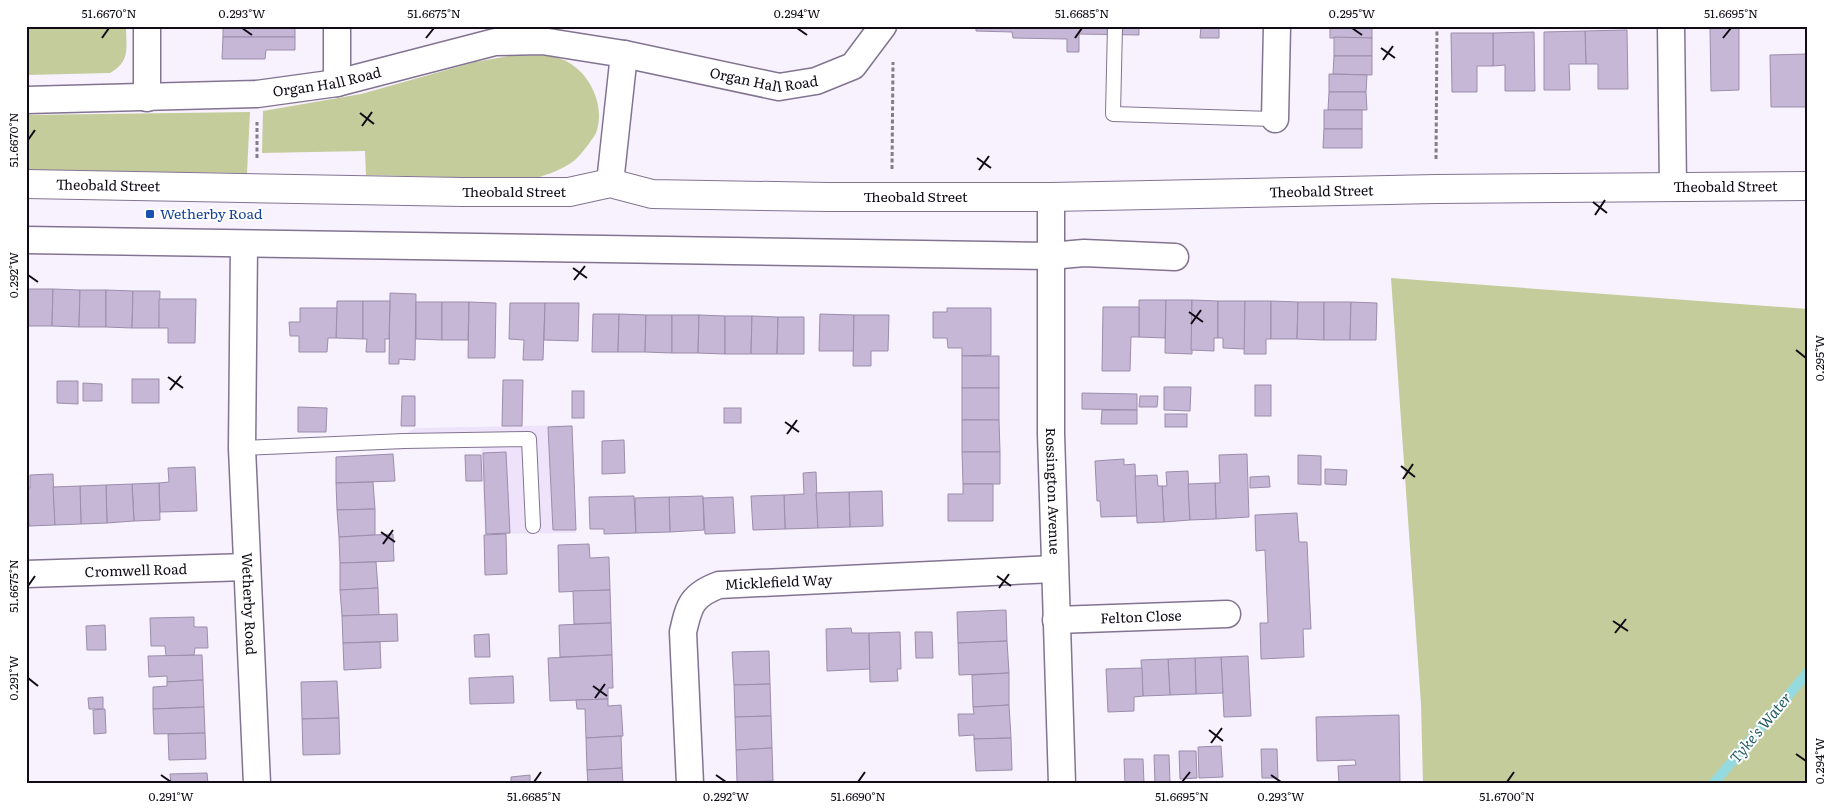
<svg xmlns="http://www.w3.org/2000/svg" width="1834" height="810" font-family="Literata,serif">
	<style>
		.built { fill: #eee3fb }
		.green { fill: #c4cc9b }
		.lines { fill: none; stroke-linecap: round; stroke-linejoin: round }
		.stream { stroke: #94dade; stroke-width: 10 }
		.building { fill: #c6b7d6; stroke: #9b8dab }
		.lane-casing { stroke: #827491; stroke-width: 16 }
		.street-casing { stroke: #827491; stroke-width: 29 }
		.secondary-casing { stroke: #827491; stroke-width: 30 }
		.path { stroke: #827d88; stroke-width: 3; stroke-dasharray: 4 2.5; stroke-linecap: butt }
		.lane { stroke: #fff; stroke-width: 14 }
		.street { stroke: #fff; stroke-width: 26 }
		.secondary { stroke: #fff; stroke-width: 28 }
		.ticks { fill: none; stroke: #100b15; stroke-width: 2 }
		.transit-dot { fill: #1a4fb4; stroke: #fff; stroke-width: 2 }
		.labels { text-anchor: middle; stroke-width: 4; stroke-linejoin: round; paint-order: stroke }
		.street-label { font-size: 14px; fill: #100b15; stroke: #fff }
		.transit-label { font-size: 14px; fill: #164399; stroke: #fff; text-anchor: start }
		.water-label { font-size: 15px; font-style: italic; fill: #245e62; stroke: #fff }
		.neatline { fill: none; stroke: #100b15; stroke-width: 2 }
		.ticks-label { font-size: 12px; text-anchor: middle; fill: #100b15 }
	</style>
	<rect width="100%" height="100%" fill="#f8f2ff"/>
	<!-- built -->
	<polygon class="built" points="572,425 576,533 485,534 481,446 266,455 265,439 405,434 415,428"/>
	<!-- green -->
	<g class="green">
		<path d="M26,26H126C126,48 131,61 110,73L26,75Z"/>
		<path d="M509,56C527,56 549,53 566,61C590,73 606,106 596,133C593,139 580,156 575,160C562,170 549,174 533,179L366,175L365,151L262,153L263,111L361,94L475,62Z"/>
		<polygon points="250,112 247,173 26,170 26,115"/>
		<polygon points="1391,278 1808,309 1808,784 1423,784 1421,704"/>
	</g>
	<g class="lines">
		<!-- stream -->
		<polyline class="stream" points="1713,784 1808,672"/>
	</g>
	<!-- building -->
	<g class="building">
		<rect x="223" y="26" width="72" height="11"/>
		<polygon points="976,26 1139,26 1139,35 1079,34 1079,52 1067,52 1067,39 1013,38 1012,32 976,31"/>
		<polygon points="1201,26 1219,26 1219,38 1200,38"/>
		<rect x="1330" y="26" width="42" height="12"/>
		<polygon points="1710,28 1739,28 1739,90 1711,91"/>
		<polygon points="1627,30 1628,89 1598,89 1598,64 1586,64 1585,31"/>
		<polygon points="1585,31 1586,64 1569,64 1570,90 1544,90 1544,32"/>
		<polygon points="1534,32 1535,91 1505,91 1505,65 1493,66 1493,33"/>
		<polygon points="1451,33 1493,33 1493,66 1477,66 1477,92 1452,92"/>
		<polygon points="223,37 295,37 295,50 266,50 265,59 222,59"/>
		<polygon points="1334,37 1372,38 1372,56 1334,56"/>
		<polygon points="1808,54 1808,107 1771,107 1770,55"/>
		<polygon points="1334,56 1372,56 1372,75 1333,74"/>
		<polygon points="1329,74 1367,75 1366,92 1329,92"/>
		<polygon points="1329,92 1366,92 1367,110 1328,110"/>
		<rect x="1324" y="110" width="38" height="19"/>
		<polygon points="1324,129 1362,129 1362,148 1323,148"/>
		<polygon points="26,289 53,289 52,326 26,326"/>
		<polygon points="53,289 80,290 79,327 52,326"/>
		<polygon points="80,290 106,290 106,327 79,327"/>
		<polygon points="106,290 133,291 132,328 106,327"/>
		<polygon points="133,291 160,291 159,328 132,328"/>
		<polygon points="390,293 416,294 415,360 399,359 399,364 389,364"/>
		<polygon points="159,299 196,299 195,343 168,343 168,328 159,328"/>
		<polygon points="1139,300 1166,300 1165,338 1139,337"/>
		<polygon points="1166,300 1192,300 1192,354 1165,353"/>
		<polygon points="1192,300 1218,301 1218,338 1214,338 1214,351 1191,350"/>
		<polygon points="337,301 363,301 363,339 336,338"/>
		<polygon points="363,301 390,301 389,339 385,339 385,352 366,352 367,339 363,339"/>
		<polygon points="1218,301 1245,301 1245,349 1223,348 1223,338 1218,338"/>
		<polygon points="1245,301 1271,301 1271,339 1266,339 1266,354 1244,354"/>
		<polygon points="1271,301 1298,302 1297,339 1271,339"/>
		<polygon points="416,302 442,302 442,340 416,339"/>
		<polygon points="442,302 469,302 468,340 442,340"/>
		<polygon points="469,302 496,303 495,358 468,358"/>
		<polygon points="1298,302 1324,302 1324,340 1297,339"/>
		<polygon points="1324,302 1351,302 1350,340 1324,340"/>
		<polygon points="1351,302 1377,303 1376,340 1350,340"/>
		<polygon points="510,303 545,303 543,360 523,360 524,340 509,339"/>
		<polygon points="545,303 579,303 578,341 544,340"/>
		<polygon points="1103,307 1139,307 1139,337 1131,337 1130,371 1102,371"/>
		<polygon points="300,308 337,308 336,338 328,338 327,352 299,352 299,336 290,336 289,322 300,322"/>
		<polygon points="947,308 991,308 991,355 962,356 962,348 948,348 947,338 933,338 933,312 947,312"/>
		<polygon points="593,314 619,314 618,352 592,352"/>
		<polygon points="619,314 646,315 645,352 618,352"/>
		<polygon points="820,314 854,315 854,351 819,351"/>
		<polygon points="646,315 672,315 672,353 645,352"/>
		<polygon points="672,315 699,315 698,353 672,353"/>
		<polygon points="699,315 725,316 725,354 698,353"/>
		<polygon points="854,315 889,315 888,351 871,351 871,366 853,366"/>
		<polygon points="725,316 752,316 751,354 725,354"/>
		<polygon points="752,316 778,317 777,354 751,354"/>
		<polygon points="778,317 804,317 804,354 777,354"/>
		<rect x="962" y="356" width="37" height="32"/>
		<rect x="132" y="379" width="27" height="24"/>
		<polygon points="503,380 523,380 522,426 502,426"/>
		<polygon points="57,381 78,381 78,404 57,403"/>
		<polygon points="83,383 102,384 102,401 83,401"/>
		<rect x="1255" y="385" width="16" height="31"/>
		<polygon points="1164,387 1191,387 1190,411 1164,410"/>
		<rect x="962" y="388" width="37" height="32"/>
		<rect x="572" y="391" width="12" height="27"/>
		<polygon points="1082,393 1137,394 1137,410 1082,409"/>
		<polygon points="402,396 415,396 415,426 401,426"/>
		<polygon points="1140,396 1158,396 1157,407 1139,407"/>
		<polygon points="298,407 327,408 326,432 298,432"/>
		<rect x="724" y="408" width="17" height="15"/>
		<polygon points="1102,410 1137,410 1137,424 1101,424"/>
		<rect x="1165" y="414" width="22" height="13"/>
		<polygon points="962,420 999,420 1000,452 962,452"/>
		<polygon points="572,426 576,530 553,530 548,427"/>
		<polygon points="624,440 625,473 602,474 602,441"/>
		<polygon points="506,452 510,533 486,534 483,453"/>
		<polygon points="962,452 1000,452 1000,484 963,484"/>
		<polygon points="393,454 395,481 336,483 336,457"/>
		<polygon points="1247,454 1249,517 1216,519 1215,483 1220,483 1219,455"/>
		<polygon points="465,455 481,455 482,481 466,481"/>
		<polygon points="1298,455 1321,456 1321,485 1298,484"/>
		<polygon points="1124,459 1124,465 1135,464 1137,516 1101,517 1100,501 1097,501 1095,461"/>
		<polygon points="195,467 197,511 160,512 159,483 169,482 168,468"/>
		<polygon points="1325,469 1347,470 1346,485 1325,484"/>
		<polygon points="1188,471 1190,520 1164,522 1162,486 1167,486 1166,472"/>
		<polygon points="816,472 818,528 785,529 784,495 804,494 803,473"/>
		<polygon points="53,474 55,525 29,526 27,488 30,488 30,475"/>
		<polygon points="1157,475 1158,486 1162,486 1164,522 1137,523 1135,476"/>
		<polygon points="1269,476 1270,487 1250,488 1250,477"/>
		<polygon points="373,482 375,509 337,510 336,483"/>
		<polygon points="159,483 160,520 134,521 132,484"/>
		<polygon points="1215,483 1216,519 1190,520 1188,484"/>
		<polygon points="132,484 134,521 107,523 106,485"/>
		<polygon points="963,484 993,484 993,521 948,521 948,494 963,494"/>
		<polygon points="106,485 107,523 81,524 80,486"/>
		<polygon points="80,486 81,524 55,525 53,487"/>
		<polygon points="882,491 883,526 850,527 849,492"/>
		<polygon points="849,492 850,527 818,528 816,493"/>
		<polygon points="784,495 785,529 753,530 751,496"/>
		<polygon points="634,496 636,533 604,534 604,529 590,529 589,497"/>
		<polygon points="703,496 704,530 670,532 669,497"/>
		<polygon points="669,497 670,532 636,533 635,498"/>
		<polygon points="733,497 735,533 705,534 703,498"/>
		<polygon points="375,509 375,535 339,537 337,510"/>
		<polygon points="1297,513 1299,542 1307,542 1311,629 1303,629 1304,657 1261,659 1260,623 1268,623 1265,550 1256,551 1255,515"/>
		<polygon points="393,534 394,561 340,563 339,537"/>
		<polygon points="506,534 507,574 485,575 484,535"/>
		<polygon points="589,544 590,558 609,557 610,590 559,592 558,545"/>
		<polygon points="376,562 378,588 340,590 340,563"/>
		<polygon points="378,588 379,615 342,616 340,590"/>
		<polygon points="610,590 611,623 574,624 573,591"/>
		<polygon points="1006,610 1007,641 958,643 957,612"/>
		<polygon points="397,614 398,641 343,643 342,616"/>
		<polygon points="194,617 194,627 207,627 208,648 195,648 194,655 166,656 165,646 151,646 150,618"/>
		<polygon points="611,623 612,655 560,657 559,625"/>
		<polygon points="105,625 106,650 87,650 86,626"/>
		<polygon points="851,628 852,633 869,633 870,669 827,671 826,629"/>
		<polygon points="900,632 901,669 897,669 898,681 870,682 869,633"/>
		<polygon points="915,632 932,632 933,658 916,658"/>
		<polygon points="489,634 490,657 475,657 474,635"/>
		<polygon points="1007,641 1009,673 959,675 958,643"/>
		<polygon points="380,642 381,668 344,670 343,643"/>
		<polygon points="769,651 770,684 734,685 732,652"/>
		<polygon points="202,655 203,680 167,682 167,676 149,677 148,656"/>
		<polygon points="612,655 613,688 608,688 608,699 550,701 548,658"/>
		<polygon points="1248,656 1251,716 1224,717 1221,657"/>
		<polygon points="1221,657 1223,693 1196,694 1195,658"/>
		<polygon points="1195,658 1196,694 1170,695 1168,659"/>
		<polygon points="1168,659 1170,695 1143,696 1141,660"/>
		<polygon points="1142,668 1143,696 1134,697 1134,711 1108,712 1106,669"/>
		<polygon points="1009,673 1009,705 973,707 972,675"/>
		<polygon points="513,676 514,703 470,704 469,678"/>
		<polygon points="203,680 204,707 153,709 153,687 167,686 167,682"/>
		<polygon points="337,681 339,718 302,719 301,682"/>
		<polygon points="770,684 771,716 735,717 734,685"/>
		<polygon points="103,697 103,709 89,709 88,698"/>
		<polygon points="608,699 608,706 621,705 623,736 586,738 585,709 577,709 576,700"/>
		<polygon points="1009,705 1011,738 974,739 974,735 959,736 958,714 974,714 973,707"/>
		<polygon points="204,707 205,733 154,734 153,709"/>
		<polygon points="103,709 105,709 106,733 94,734 93,710"/>
		<polygon points="1399,715 1400,784 1339,784 1338,766 1356,765 1355,760 1317,761 1316,717"/>
		<polygon points="771,716 772,748 736,750 735,717"/>
		<polygon points="339,718 340,754 303,755 302,719"/>
		<polygon points="205,733 206,759 169,760 168,734"/>
		<polygon points="621,736 622,768 587,770 586,738"/>
		<polygon points="1011,738 1012,770 976,771 974,739"/>
		<polygon points="1221,746 1223,777 1199,778 1198,747"/>
		<polygon points="772,748 773,781 737,782 736,750"/>
		<polygon points="1261,749 1277,749 1278,778 1262,778"/>
		<polygon points="1179,751 1196,751 1197,778 1180,779"/>
		<polygon points="1154,755 1169,755 1170,782 1155,783"/>
		<polygon points="1124,759 1143,759 1144,784 1125,784"/>
		<polygon points="622,768 623,784 588,784 587,770"/>
		<polygon points="207,773 208,784 171,784 170,774"/>
		<polygon points="530,775 530,784 511,784 511,777"/>
	</g>
	<g class="lines">
		<defs>
			<g id="lane">
				<polyline points="1115,26 1113,114 1275,119"/>
				<polyline points="242,448 404,441 529,439 533,526"/>
			</g>
			<g id="street">
				<polyline points="1671,26 1673,187"/>
				<polyline points="337,83 337,26"/>
				<polyline points="147,98 147,26"/>
				<path id="s1" d="M26,100L257,94L337,83L495,42L542,41L624,54L779,87L816,81L853,66L883,26"/>
				<polyline points="1275,119 1277,26"/>
				<polyline points="610,183 624,54"/>
				<path id="s2" d="M1051,197V434L1062,784"/>
				<polyline points="26,240 1050,256 1084,253 1175,257"/>
				<path id="s3" d="M244,244L242,448L257,784"/>
				<path id="s4" d="M26,574L247,567"/>
				<path id="s5" d="M1056,620L1227,614"/>
				<path id="s6" d="M690,784L683,632C689,605 692,595 719,585L1054,569"/>
			</g>
			<g id="secondary">
				<path id="s7" d="M26,184L463,192H569L610,183L652,194L828,197H1051L1436,189L1808,186"/>
			</g>
		</defs>
		<!-- lane casing -->
		<use href="#lane" class="lane-casing"/>
		<!-- street casing -->
		<use href="#street" class="street-casing"/>
		<!-- secondary casing -->
		<use href="#secondary" class="secondary-casing"/>
		<!-- path -->
		<g class="path">
			<polyline points="257,158 257,122"/>
			<polyline points="1436,159 1437,26"/>
			<polyline points="892,169 893,62"/>
		</g>
		<!-- lane -->
		<use href="#lane" class="lane"/>
		<!-- street -->
		<use href="#street" class="street"/>
		<!-- secondary -->
		<use href="#secondary" class="secondary"/>
	</g>
	<!-- ticks -->
	<path class="ticks" d="M242,28L252,35M797,28L807,35M1352,28L1362,35M102,38L109,28M426,38L434,28M1075,38L1082,28M1723,38L1731,28M1381,48L1395,58M1383,60L1393,46M360,113L374,124M362,126L372,112M28,140L35,130M977,158L991,168M979,170L989,156M1593,202L1607,213M1595,215L1605,200M573,268L587,278M28,275L38,282M574,280L585,266M1189,312L1203,322M1191,324L1201,310M1796,350L1806,358M168,377L183,388M170,390L181,376M785,422L799,432M787,434L797,420M1401,466L1415,477M1403,479L1413,464M381,532L395,542M383,544L393,530M997,576L1011,586M28,586L35,576M999,588L1009,574M1613,621L1628,631M1615,633L1626,619M28,678L38,686M593,686L607,696M595,698L605,684M1209,730L1223,741M1211,743L1222,728M1796,754L1806,761M161,775L171,782M716,775L726,782M1271,775L1281,782M534,782L541,772M858,782L865,772M1182,782L1190,772M1507,782L1514,772"/>
	<!-- markers -->
	<rect class="transit-dot" x="145" y="209" width="10" height="10" rx="2.5"/>
	<g class="labels">
		<!-- street labels -->
		<g class="street-label">
			<text dy="5" stroke="none"><textPath href="#s1" startOffset="748">Organ Hall Road</textPath></text>
			<text dy="5" stroke="none"><textPath href="#s1" startOffset="302">Organ Hall Road</textPath></text>
			<text dy="5" stroke="none"><textPath href="#s7" startOffset="82">Theobald Street</textPath></text>
			<text dy="5" stroke="none"><textPath href="#s7" startOffset="1702">Theobald Street</textPath></text>
			<text dy="5" stroke="none"><textPath href="#s7" startOffset="488">Theobald Street</textPath></text>
			<text dy="5" stroke="none"><textPath href="#s7" startOffset="1298">Theobald Street</textPath></text>
			<text dy="5" stroke="none"><textPath href="#s7" startOffset="892">Theobald Street</textPath></text>
			<text dy="5" stroke="none"><textPath href="#s2" startOffset="294">Rossington Avenue</textPath></text>
			<text dy="5" stroke="none"><textPath href="#s4" startOffset="110">Cromwell Road</textPath></text>
			<text dy="5" stroke="none"><textPath href="#s6" startOffset="275">Micklefield Way</textPath></text>
			<text dy="5" stroke="none"><textPath href="#s3" startOffset="360">Wetherby Road</textPath></text>
			<text dy="5" stroke="none"><textPath href="#s5" startOffset="85">Felton Close</textPath></text>
		</g>
		<!-- transit labels -->
		<g class="transit-label">
			<text x="160" y="219">Wetherby Road</text>
		</g>
		<!-- water labels -->
		<g class="water-label">
			<text transform="translate(1761 728) rotate(-50)" y="5">Tyke's Water</text>
		</g>
	</g>
	<!-- border -->
	<rect width="1834" height="810" fill="none" stroke="#ffffff" stroke-width="55"/>
	<rect x="28" y="28" width="1778" height="754" class="neatline"/>
	<g class="ticks-label">
		<text x="109" y="18">51.6670°N</text>
		<text x="242" y="18">0.293°W</text>
		<text x="434" y="18">51.6675°N</text>
		<text x="797" y="18">0.294°W</text>
		<text x="1082" y="18">51.6685°N</text>
		<text x="1352" y="18">0.295°W</text>
		<text x="1731" y="18">51.6695°N</text>
		<text transform="translate(14 140) rotate(-90)" y="4">51.6670°N</text>
		<text transform="translate(14 275) rotate(-90)" y="4">0.292°W</text>
		<text transform="translate(1820 358) rotate(-90)" y="4">0.295°W</text>
		<text transform="translate(14 586) rotate(-90)" y="4">51.6675°N</text>
		<text transform="translate(14 678) rotate(-90)" y="4">0.291°W</text>
		<text transform="translate(1820 761) rotate(-90)" y="4">0.294°W</text>
		<text x="171" y="801">0.291°W</text>
		<text x="534" y="801">51.6685°N</text>
		<text x="726" y="801">0.292°W</text>
		<text x="858" y="801">51.6690°N</text>
		<text x="1182" y="801">51.6695°N</text>
		<text x="1281" y="801">0.293°W</text>
		<text x="1507" y="801">51.6700°N</text>
	</g>
</svg>
